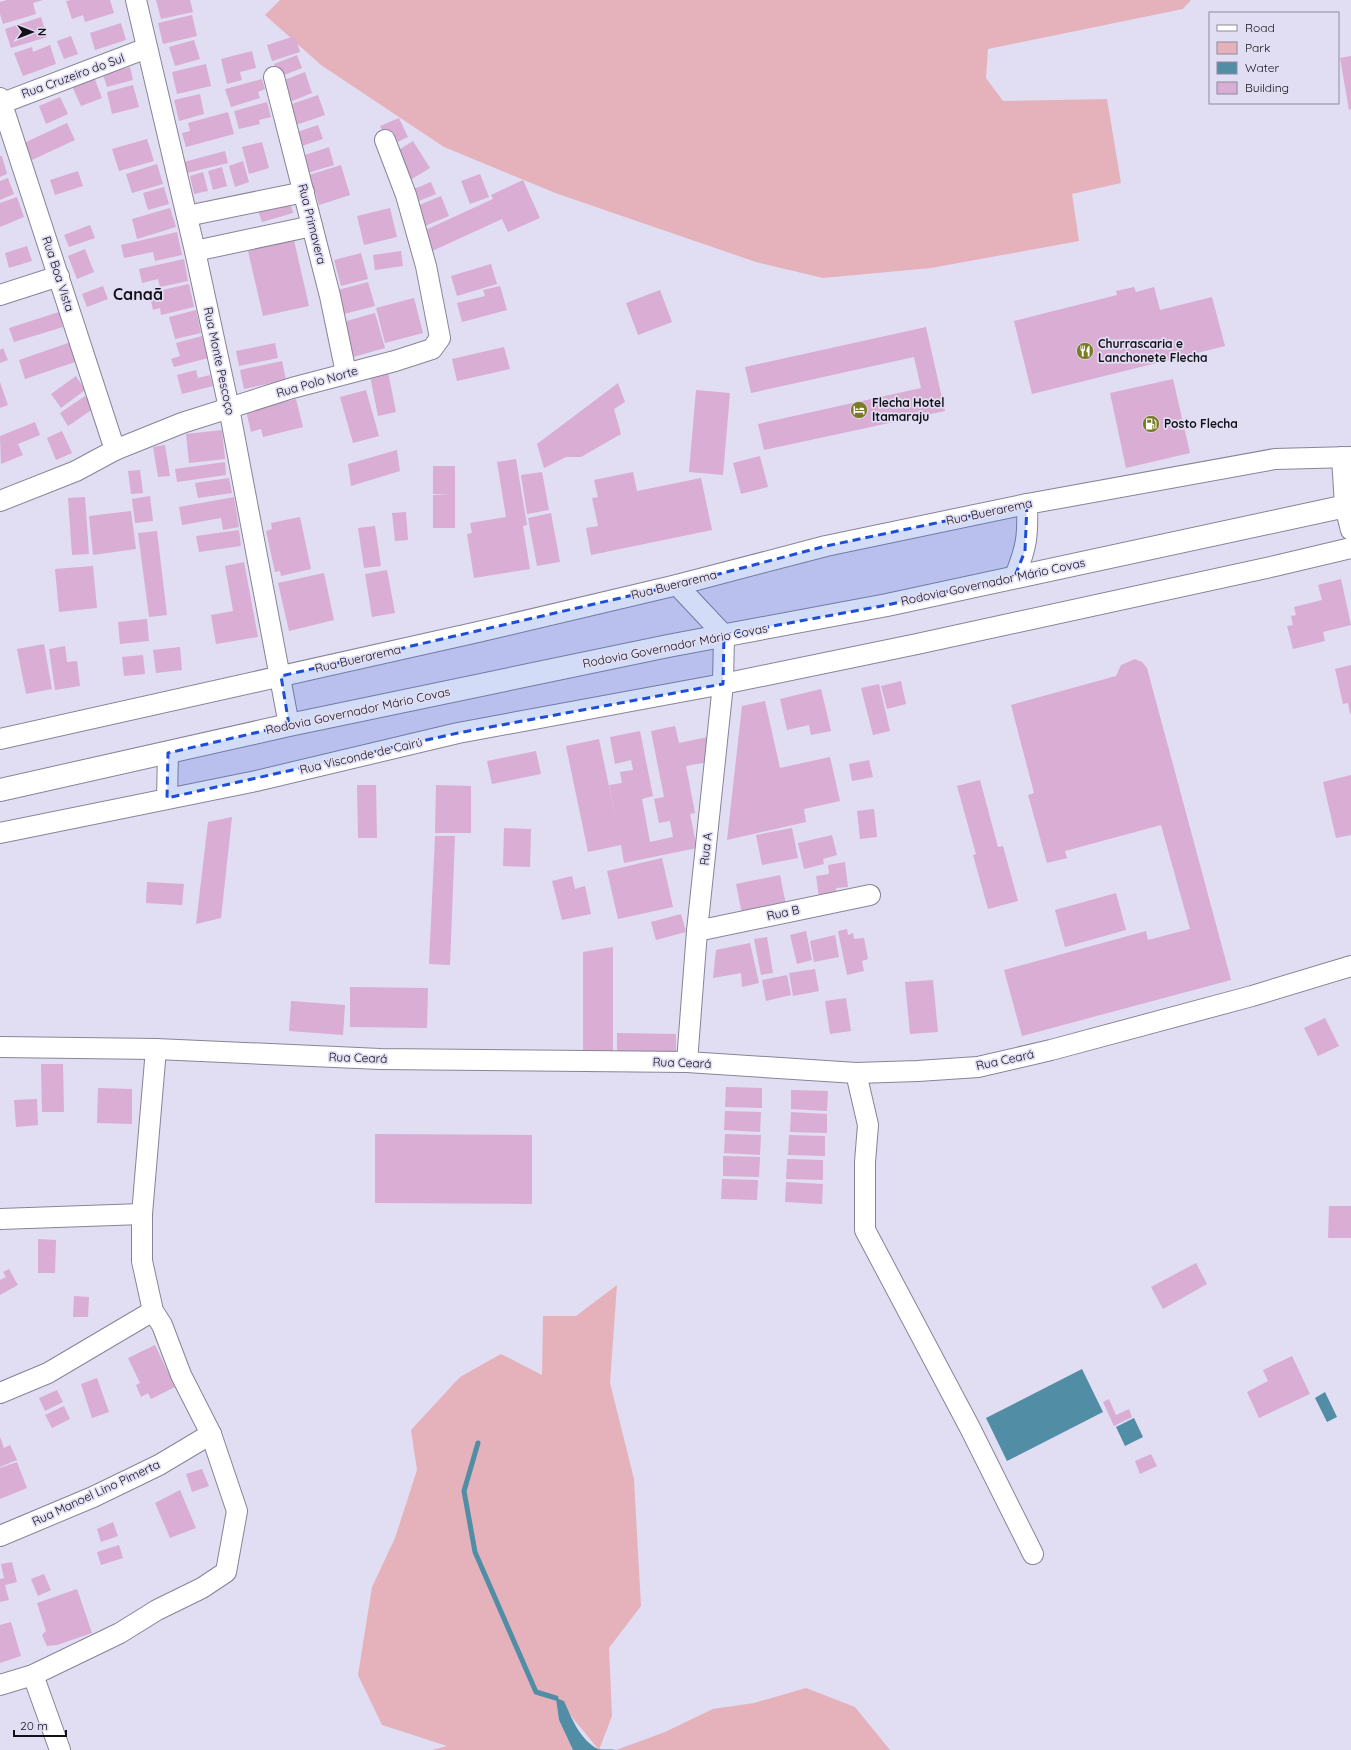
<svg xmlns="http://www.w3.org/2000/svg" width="1351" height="1750" font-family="Quicksand,sans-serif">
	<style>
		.green { fill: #e5b2bc }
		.water { fill: #518ea6 }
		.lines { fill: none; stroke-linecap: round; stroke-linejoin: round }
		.stream { stroke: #518ea6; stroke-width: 5 }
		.building { fill: #d9add4 }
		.minor-casing { stroke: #888498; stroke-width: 22 }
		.trunk-casing { stroke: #888498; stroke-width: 24 }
		.minor { stroke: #fff; stroke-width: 20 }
		.trunk { stroke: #fff; stroke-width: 22 }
		.marked { fill: #1d4ed8; fill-opacity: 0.2; stroke: #1d4ed8; stroke-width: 3; stroke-dasharray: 8 5; stroke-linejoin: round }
		.labels { text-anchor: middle; stroke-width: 3.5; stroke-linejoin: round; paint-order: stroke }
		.street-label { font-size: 12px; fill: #121118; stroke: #e1ddf3 }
		.poi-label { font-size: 12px; font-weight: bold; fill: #121118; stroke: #e1ddf3; text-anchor: start }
		.district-label { font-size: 16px; font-weight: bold; fill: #121118; stroke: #e1ddf3 }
	</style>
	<rect width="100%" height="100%" fill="#e1ddf3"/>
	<!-- green -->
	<g class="green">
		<polygon points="280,0 1191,0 1183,9 988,49 986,78 1003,101 1107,99 1121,183 1072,194 1079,241 931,268 823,278 756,262 558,194 444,147 321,65 265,15"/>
		<polygon points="617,1285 610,1383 634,1479 641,1606 609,1648 612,1716 599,1750 557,1699 559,1720 573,1750 432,1750 447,1746 382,1725 358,1675 372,1587 395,1538 417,1470 411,1430 460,1377 501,1354 542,1375 543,1316 576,1316"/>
		<polygon points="806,1688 855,1707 890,1750 616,1750 665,1732 713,1709 754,1703"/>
	</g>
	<!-- water -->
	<g class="water">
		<polygon points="1082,1369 1103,1412 1007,1461 986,1418"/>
		<polygon points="1325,1392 1337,1417 1327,1422 1315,1398"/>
		<polygon points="1134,1418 1143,1437 1125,1446 1116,1427"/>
		<path d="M556,1698L564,1701C571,1717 580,1740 598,1749C603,1750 611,1749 616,1750H573L559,1720Z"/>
	</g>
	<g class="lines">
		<!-- stream -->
		<polyline class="stream" points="478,1443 464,1491 475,1552 536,1692 556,1698"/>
	</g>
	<!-- building -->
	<g class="building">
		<polygon points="7,0 43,0 33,3 36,14 3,24 0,14 0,2"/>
		<polygon points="71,0 110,0 114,13 85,22 83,15 72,19 66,1"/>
		<polygon points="156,0 190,0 193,12 161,19"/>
		<polygon points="192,15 197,36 163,44 158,23"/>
		<polygon points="41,17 47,37 11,48 5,29"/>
		<polygon points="121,23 126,40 95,50 90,33"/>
		<polygon points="71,36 78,54 64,59 57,41"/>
		<polygon points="295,36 300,52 272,61 267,45"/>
		<polygon points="194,40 200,59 175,66 169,47"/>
		<polygon points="50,45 56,64 23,76 14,53 32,47 33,52"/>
		<polygon points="252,51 256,68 240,72 242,80 227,84 221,59"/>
		<polygon points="297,55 302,68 279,77 274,64"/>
		<polygon points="1351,56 1351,109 1349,110 1340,58"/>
		<polygon points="206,64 211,86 177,94 172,72"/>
		<polygon points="130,67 133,80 107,87 103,75"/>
		<polygon points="305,72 312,93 287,103 279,82"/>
		<polygon points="94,77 102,98 81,106 72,86"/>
		<polygon points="262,79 265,89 258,92 260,98 231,107 225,89"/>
		<polygon points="133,85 139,107 112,114 107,92"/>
		<polygon points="200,94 204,114 179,121 174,100"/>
		<polygon points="318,95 325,115 296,125 289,105"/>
		<polygon points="60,97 68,114 46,124 39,106"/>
		<polygon points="267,102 271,117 259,120 260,124 239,129 234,111"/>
		<polygon points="228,112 234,134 186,147 182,133 190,131 188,123"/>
		<polygon points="399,118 408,137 389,146 380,126"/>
		<polygon points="67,123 75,140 32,160 24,143"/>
		<polygon points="318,125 323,139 302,146 297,132"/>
		<polygon points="147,139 154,161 119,171 112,149"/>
		<polygon points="413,141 430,168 410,180 394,153"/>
		<polygon points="262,142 269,168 249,174 242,147"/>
		<polygon points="329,147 334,165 304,174 299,157"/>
		<polygon points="225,151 228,163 187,173 184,162"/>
		<polygon points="0,156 2,156 7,174 0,177"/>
		<polygon points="243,161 249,182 235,187 229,166"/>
		<polygon points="157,164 163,184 132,193 126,174"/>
		<polygon points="341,165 350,195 319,205 315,192 311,193 306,176"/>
		<polygon points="222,167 227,186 213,190 208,171"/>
		<polygon points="78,171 83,186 55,195 50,180"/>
		<polygon points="203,172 208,191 194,194 190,176"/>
		<polygon points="480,174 489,197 470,204 461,181"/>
		<polygon points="8,178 14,194 0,200 0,181"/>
		<polygon points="523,180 540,218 508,232 502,219 430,252 421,232 493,199 491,195"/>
		<polygon points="431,182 436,194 414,203 409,191"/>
		<polygon points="164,187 169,204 148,210 143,193"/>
		<polygon points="441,196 449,216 420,228 412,208"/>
		<polygon points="17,197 24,217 0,227 0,203"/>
		<polygon points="289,198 293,213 262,222 257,207"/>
		<polygon points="170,208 176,227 137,239 132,219"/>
		<polygon points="390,208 397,237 364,245 357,216"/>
		<polygon points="90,225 95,238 69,247 64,235"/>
		<polygon points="177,232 182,255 155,261 153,252 124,258 121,245"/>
		<polygon points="294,240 309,306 263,316 248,251"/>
		<polygon points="27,246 32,261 9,268 5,253"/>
		<polygon points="85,249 94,272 77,279 68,256"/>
		<polygon points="401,251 403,266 375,270 373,255"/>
		<polygon points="361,253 368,279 341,286 334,260"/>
		<polygon points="184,259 188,281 160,287 158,279 142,283 139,269"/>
		<polygon points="491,264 497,284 457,296 451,276"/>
		<polygon points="368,282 375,306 340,315 334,291"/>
		<polygon points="189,284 194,307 161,315 160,308 153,310 149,293"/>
		<polygon points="103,286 108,299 87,307 82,294"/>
		<polygon points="500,286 507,310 462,322 457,303 485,296 483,290"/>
		<polygon points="1134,287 1136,292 1154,287 1160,310 1212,297 1225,346 1032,394 1014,321 1117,295 1116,291"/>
		<polygon points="660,290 672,322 638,335 626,303"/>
		<polygon points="414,298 423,333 385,343 376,308"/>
		<polygon points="196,310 201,333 175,339 169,317"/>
		<polygon points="59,312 63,327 14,342 9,328"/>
		<polygon points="375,313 385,348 353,357 343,322"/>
		<polygon points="926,327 945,411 764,450 758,424 921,388 914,357 751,393 745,367"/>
		<polygon points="202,336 208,358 174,367 171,359 180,356 176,343"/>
		<polygon points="71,342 78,361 25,379 19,360"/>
		<polygon points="275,343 278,358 239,366 236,351"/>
		<polygon points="504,347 510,369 457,381 452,359"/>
		<polygon points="3,348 8,360 0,363 0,350"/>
		<polygon points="282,361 286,380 244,389 240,370"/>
		<polygon points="196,370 198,378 210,375 213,386 182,394 177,375"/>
		<polygon points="388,372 396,412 378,416 370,376"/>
		<polygon points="76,376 85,390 61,408 51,394"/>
		<polygon points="1173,379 1190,453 1126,468 1110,393"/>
		<polygon points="0,382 8,405 0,408"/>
		<polygon points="618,383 625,402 614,409 621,434 581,457 566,457 544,468 537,444"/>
		<polygon points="366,390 379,436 353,443 340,397"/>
		<polygon points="696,390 730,393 723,475 689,472"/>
		<polygon points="85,396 93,409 68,426 60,413"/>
		<polygon points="296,399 303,427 263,437 261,429 251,432 246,411"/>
		<polygon points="35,422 40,435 18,444 23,455 1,464 0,436"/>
		<polygon points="222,430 225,459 189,463 186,434"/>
		<polygon points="62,431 72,453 56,460 47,438"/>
		<polygon points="165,445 170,476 158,477 153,447"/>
		<polygon points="397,450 400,471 351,486 348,464"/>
		<polygon points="760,456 768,487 741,494 733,463"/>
		<polygon points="516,459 527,525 523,526 530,569 474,578 467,534 472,533 470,523 506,517 497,462"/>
		<polygon points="225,462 226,475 177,482 175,469"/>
		<polygon points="433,466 455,466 455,528 433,528 433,495 451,494 433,494"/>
		<polygon points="140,470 143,493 131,494 128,471"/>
		<polygon points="542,472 549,510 527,514 521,475"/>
		<polygon points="633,472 637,491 701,478 712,530 591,555 586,528 598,526 592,498 598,497 594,480"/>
		<polygon points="229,478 232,493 198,498 195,483"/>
		<polygon points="150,496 153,521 135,523 132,499"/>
		<polygon points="85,497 89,554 72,555 68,498"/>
		<polygon points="234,497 239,527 223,530 221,518 182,525 179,507"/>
		<polygon points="131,511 136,549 93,555 89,516"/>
		<polygon points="406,512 408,540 395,541 392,513"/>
		<polygon points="551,513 560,562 537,566 528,518"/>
		<polygon points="300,517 311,569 281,576 280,571 275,572 266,531 272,529 271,523"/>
		<polygon points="375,526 381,566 364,568 358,528"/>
		<polygon points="239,530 241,546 199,552 196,536"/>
		<polygon points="157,531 167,615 149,617 138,533"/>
		<polygon points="244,562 258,637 216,644 211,615 233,611 225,566"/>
		<polygon points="93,566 97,608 59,612 55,569"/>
		<polygon points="387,570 395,613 372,617 365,574"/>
		<polygon points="324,573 334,620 289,631 278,583"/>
		<polygon points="1341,579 1351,625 1323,632 1325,641 1293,649 1287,626 1293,625 1291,616 1296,615 1294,607 1322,600 1318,585"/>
		<polygon points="147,619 149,641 120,644 118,622"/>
		<polygon points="44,644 52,689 26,694 17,649"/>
		<polygon points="65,646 67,662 77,661 80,686 55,690 49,649"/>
		<polygon points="180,647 182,670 156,673 153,650"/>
		<polygon points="143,655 145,674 124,676 122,657"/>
		<polygon points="1135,659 1142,662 1147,668 1231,980 1022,1036 1004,970 1146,931 1148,940 1190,929 1161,825 1065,851 1067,858 1047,863 1028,795 1034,793 1011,705 1116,676 1121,665"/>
		<polygon points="1351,665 1351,714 1350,714 1348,703 1343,704 1335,669"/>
		<polygon points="901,681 906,704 887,709 881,686"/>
		<polygon points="879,684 890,731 873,735 861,688"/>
		<polygon points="821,689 831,731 811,735 809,725 787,730 780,699"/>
		<polygon points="765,701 780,768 830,757 840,801 804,809 806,822 727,840 742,706"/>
		<polygon points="675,726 679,743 708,737 708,762 686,766 695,813 690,814 697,848 624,863 621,845 588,852 566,746 599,739 618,829 609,785 622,783 620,772 633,770 631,760 615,764 610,737 640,731 653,796 642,799 650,842 673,837 670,821 659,823 654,799 664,797 651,731"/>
		<polygon points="536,751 541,774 492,784 487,761"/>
		<polygon points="869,760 873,777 852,781 849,764"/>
		<polygon points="1351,775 1351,835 1336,838 1323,782"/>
		<polygon points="980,780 998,847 1003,846 1018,901 988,909 973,855 976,854 957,786"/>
		<polygon points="357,785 376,785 377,838 358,838"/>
		<polygon points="436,785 471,786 471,833 435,833"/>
		<polygon points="874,809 877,837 860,839 857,811"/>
		<polygon points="232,817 221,918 196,924 208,822"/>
		<polygon points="504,828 531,829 530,867 503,866"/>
		<polygon points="792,828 798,858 762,865 756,835"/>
		<polygon points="832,835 837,855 823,859 824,864 804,869 798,843"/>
		<polygon points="435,836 455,836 450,965 429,964"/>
		<polygon points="662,858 673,907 618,919 607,871"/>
		<polygon points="845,862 848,887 836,888 837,896 819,898 816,876 829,874 828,865"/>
		<polygon points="780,875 786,905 742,914 736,884"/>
		<polygon points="572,876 575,889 585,886 591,914 562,920 552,881"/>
		<polygon points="147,882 184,884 182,905 146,903"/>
		<polygon points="1116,893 1126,930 1065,947 1055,910"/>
		<polygon points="681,914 686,932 656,940 651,922"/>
		<polygon points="847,929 848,935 853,933 854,939 864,938 868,959 862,961 864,971 847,975 838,931"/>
		<polygon points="806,931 812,960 797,964 790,935"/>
		<polygon points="835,935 839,957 814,962 810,941"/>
		<polygon points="767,937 773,973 761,975 754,939"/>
		<polygon points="750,943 759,983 742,987 741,973 713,978 716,950"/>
		<polygon points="613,947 613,1054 583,1054 583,952"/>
		<polygon points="815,969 819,991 793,996 789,973"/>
		<polygon points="787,975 791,995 766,1001 762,980"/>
		<polygon points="933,980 938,1032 910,1034 905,982"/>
		<polygon points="350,987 428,988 427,1028 350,1027"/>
		<polygon points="846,998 851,1031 830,1034 825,1001"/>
		<polygon points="291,1001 345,1005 343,1035 289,1031"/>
		<polygon points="1325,1018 1339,1046 1318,1056 1304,1028"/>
		<polygon points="617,1033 676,1034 676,1056 617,1055"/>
		<polygon points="41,1064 63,1064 64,1112 42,1112"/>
		<polygon points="726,1087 762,1088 762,1108 725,1107"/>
		<polygon points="98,1088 132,1089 132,1124 97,1123"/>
		<polygon points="791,1090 828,1091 827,1111 791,1109"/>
		<polygon points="37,1099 38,1125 16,1127 14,1100"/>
		<polygon points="725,1111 761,1112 760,1132 724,1130"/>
		<polygon points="791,1112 827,1114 827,1133 790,1132"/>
		<polygon points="375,1134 532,1135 532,1204 375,1203"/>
		<polygon points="725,1134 761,1135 760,1155 724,1153"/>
		<polygon points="789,1135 825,1136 825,1156 788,1155"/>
		<polygon points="723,1156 760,1157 759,1177 723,1176"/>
		<polygon points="787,1159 823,1160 823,1180 786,1179"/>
		<polygon points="722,1179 758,1180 757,1200 721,1199"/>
		<polygon points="786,1182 823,1184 822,1204 785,1202"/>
		<polygon points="1329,1206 1351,1206 1351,1238 1328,1238"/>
		<polygon points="38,1239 56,1240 55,1273 38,1273"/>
		<polygon points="1196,1263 1207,1284 1163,1309 1151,1287"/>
		<polygon points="9,1269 18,1285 0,1295 0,1280 6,1277 3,1272"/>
		<polygon points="74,1296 89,1297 88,1317 73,1317"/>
		<polygon points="155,1345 175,1387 151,1399 148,1393 141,1397 136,1385 140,1383 128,1358"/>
		<polygon points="1292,1356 1310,1394 1259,1418 1247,1392 1268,1381 1263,1370"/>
		<polygon points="97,1378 109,1412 92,1418 81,1384"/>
		<polygon points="57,1390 63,1402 45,1411 39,1398"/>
		<polygon points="1109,1399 1116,1415 1129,1409 1132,1417 1114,1426 1103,1402"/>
		<polygon points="64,1406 70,1419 52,1428 45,1415"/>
		<polygon points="0,1437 4,1448 10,1445 17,1460 0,1467"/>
		<polygon points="1151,1454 1157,1466 1140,1474 1135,1461"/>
		<polygon points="17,1462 27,1488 0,1499 0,1468"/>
		<polygon points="202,1469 209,1486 192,1492 186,1474"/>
		<polygon points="180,1490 196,1528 170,1538 155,1503"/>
		<polygon points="113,1522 118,1536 101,1542 97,1529"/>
		<polygon points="119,1545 123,1558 101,1565 97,1552"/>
		<polygon points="12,1562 17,1582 5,1585 9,1600 0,1602 0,1579 4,1578 1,1564"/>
		<polygon points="44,1574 51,1590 38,1596 31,1579"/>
		<polygon points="77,1589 92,1633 57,1645 47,1646 42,1635 46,1631 37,1603"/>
		<polygon points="11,1622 21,1656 0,1663 0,1625"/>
	</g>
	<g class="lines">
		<defs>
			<g id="minor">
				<polyline points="136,0 195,251 229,408 289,725"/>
				<polyline points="274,77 330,296 346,373"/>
				<polyline points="0,98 115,450"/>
				<polyline points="0,104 147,48"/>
				<polyline points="187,216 304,192"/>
				<polyline points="195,251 312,226"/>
				<polyline points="0,295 59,276"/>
				<polyline points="1342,457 1345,506 1351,530"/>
				<polyline points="0,501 76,471 115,450 182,423 292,388 395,361 432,349 440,338 426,266 406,195 385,140"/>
				<path d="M1015,576C1027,546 1028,536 1027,504"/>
				<polyline points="677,585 724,635 723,684 697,931 687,1062"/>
				<polyline points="0,739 478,632 677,585 826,546 1027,504 1275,459 1351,457"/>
				<polyline points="167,798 168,753"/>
				<polyline points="0,833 256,781 458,733 723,684 917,644 1275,566 1351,548"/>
				<polyline points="697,931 870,895"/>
				<polyline points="0,1047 156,1049 380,1059 687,1062 856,1073 918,1071 978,1067 1051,1050 1252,996 1351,966"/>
				<polyline points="856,1073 868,1125 865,1162 865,1230 970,1428 1033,1554"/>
				<polyline points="0,1219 142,1214"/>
				<polyline points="0,1393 48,1373 153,1311"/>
				<polyline points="0,1536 93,1497 159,1465 211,1434"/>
				<polyline points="33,1675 60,1750"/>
				<polyline points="0,1685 33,1675 120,1633 157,1610 202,1588 226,1572 237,1511 211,1434 181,1375 162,1325 153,1311 142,1261 142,1214 156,1049"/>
			</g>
			<polyline id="trunk" points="0,790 289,725 668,646 887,605 1351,505"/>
		</defs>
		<!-- minor casing -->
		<use href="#minor" class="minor-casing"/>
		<!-- trunk casing -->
		<use href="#trunk" class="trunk-casing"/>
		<!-- minor -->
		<use href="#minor" class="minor"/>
		<!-- trunk -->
		<use href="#trunk" class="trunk"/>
	</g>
	<!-- marked area -->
	<path class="marked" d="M1027,504L1025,551L1015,576L887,605L724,635L723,684L458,733L167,798L168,753L289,725L281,676L677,585L826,546Z"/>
	<!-- icons -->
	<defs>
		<symbol id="restaurant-disc" viewBox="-11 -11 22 22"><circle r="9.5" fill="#7a7b23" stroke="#e1ddf3"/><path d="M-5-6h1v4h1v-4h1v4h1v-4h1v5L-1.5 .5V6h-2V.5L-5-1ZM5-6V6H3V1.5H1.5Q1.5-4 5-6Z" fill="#fff"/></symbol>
		<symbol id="hotel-disc" viewBox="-11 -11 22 22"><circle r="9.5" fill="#7a7b23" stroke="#e1ddf3"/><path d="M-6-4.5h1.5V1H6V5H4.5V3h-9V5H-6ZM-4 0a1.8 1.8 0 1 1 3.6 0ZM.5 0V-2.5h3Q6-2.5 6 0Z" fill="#fff"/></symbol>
		<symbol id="fuel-disc" viewBox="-11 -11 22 22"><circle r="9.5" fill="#7a7b23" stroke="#e1ddf3"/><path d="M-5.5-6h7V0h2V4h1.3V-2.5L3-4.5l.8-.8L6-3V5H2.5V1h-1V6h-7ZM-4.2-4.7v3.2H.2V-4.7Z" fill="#fff"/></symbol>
	</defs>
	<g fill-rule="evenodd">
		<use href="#restaurant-disc" x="1075" y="341" width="20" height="20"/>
		<use href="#hotel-disc" x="849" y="400" width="20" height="20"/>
		<use href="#fuel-disc" x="1141" y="414" width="20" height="20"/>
	</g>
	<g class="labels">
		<!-- street labels -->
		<g class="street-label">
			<text transform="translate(73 76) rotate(-20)" y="4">Rua Cruzeiro do Sul</text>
			<text transform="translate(312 224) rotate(76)" y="4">Rua Primavera</text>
			<text transform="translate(58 274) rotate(72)" y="4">Rua Boa Vista</text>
			<text transform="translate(219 361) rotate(78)" y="4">Rua Monte Pescoço</text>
			<text transform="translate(317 382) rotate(-16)" y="4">Rua Polo Norte</text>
			<text transform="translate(989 512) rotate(-12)" y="4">Rua Buerarema</text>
			<text transform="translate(993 582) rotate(-12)" y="4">Rodovia Governador Mário Covas</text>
			<text transform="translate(674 585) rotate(-14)" y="4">Rua Buerarema</text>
			<text transform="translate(675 646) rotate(-11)" y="4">Rodovia Governador Mário Covas</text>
			<text transform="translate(358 659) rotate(-13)" y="4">Rua Buerarema</text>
			<text transform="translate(358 711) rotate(-12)" y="4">Rodovia Governador Mário Covas</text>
			<text transform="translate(361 756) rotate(-13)" y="4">Rua Visconde de Cairú</text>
			<text transform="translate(706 849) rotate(-84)" y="4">Rua A</text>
			<text transform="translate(783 913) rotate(-12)" y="4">Rua B</text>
			<text transform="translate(358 1058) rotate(2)" y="4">Rua Ceará</text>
			<text transform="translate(1005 1060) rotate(-12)" y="4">Rua Ceará</text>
			<text transform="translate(682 1063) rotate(2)" y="4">Rua Ceará</text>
			<text transform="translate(96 1493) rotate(-25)" y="4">Rua Manoel Lino Pimerta</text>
		</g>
		<!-- poi labels -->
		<g class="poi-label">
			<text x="1098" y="348">Churrascaria e<tspan x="1098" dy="14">Lanchonete Flecha</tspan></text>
			<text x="872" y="407">Flecha Hotel<tspan x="872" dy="14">Itamaraju</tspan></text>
			<text x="1164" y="428">Posto Flecha</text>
		</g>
		<!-- district labels -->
		<g class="district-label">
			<text x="138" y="300">Canaã</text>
		</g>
	</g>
	<!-- legend -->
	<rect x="1209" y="12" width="130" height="92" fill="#e1ddf3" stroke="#8e8b9b"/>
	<rect x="1217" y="25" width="20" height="6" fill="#ffffff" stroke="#8e8b9b"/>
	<text x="1245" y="32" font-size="12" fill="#121118">Road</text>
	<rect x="1217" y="42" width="20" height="12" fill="#e5b2bc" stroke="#8e8b9b"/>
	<text x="1245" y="52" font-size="12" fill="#121118">Park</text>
	<rect x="1217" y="62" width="20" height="12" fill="#518ea6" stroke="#8e8b9b"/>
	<text x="1245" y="72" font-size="12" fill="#121118">Water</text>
	<rect x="1217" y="82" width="20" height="12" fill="#d9add4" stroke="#8e8b9b"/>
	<text x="1245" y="92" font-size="12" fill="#121118">Building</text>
	<!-- north arrow -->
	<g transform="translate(32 32) rotate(90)" stroke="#e1ddf3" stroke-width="3" paint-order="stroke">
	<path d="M0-3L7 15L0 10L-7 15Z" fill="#121118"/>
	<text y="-6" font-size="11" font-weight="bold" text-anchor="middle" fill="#121118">N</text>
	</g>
	<!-- scale -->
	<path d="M14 1730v6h52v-6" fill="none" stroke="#121118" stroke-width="2"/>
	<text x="20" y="1730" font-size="12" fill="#121118" stroke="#e1ddf3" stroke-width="3" paint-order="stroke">20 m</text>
</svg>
